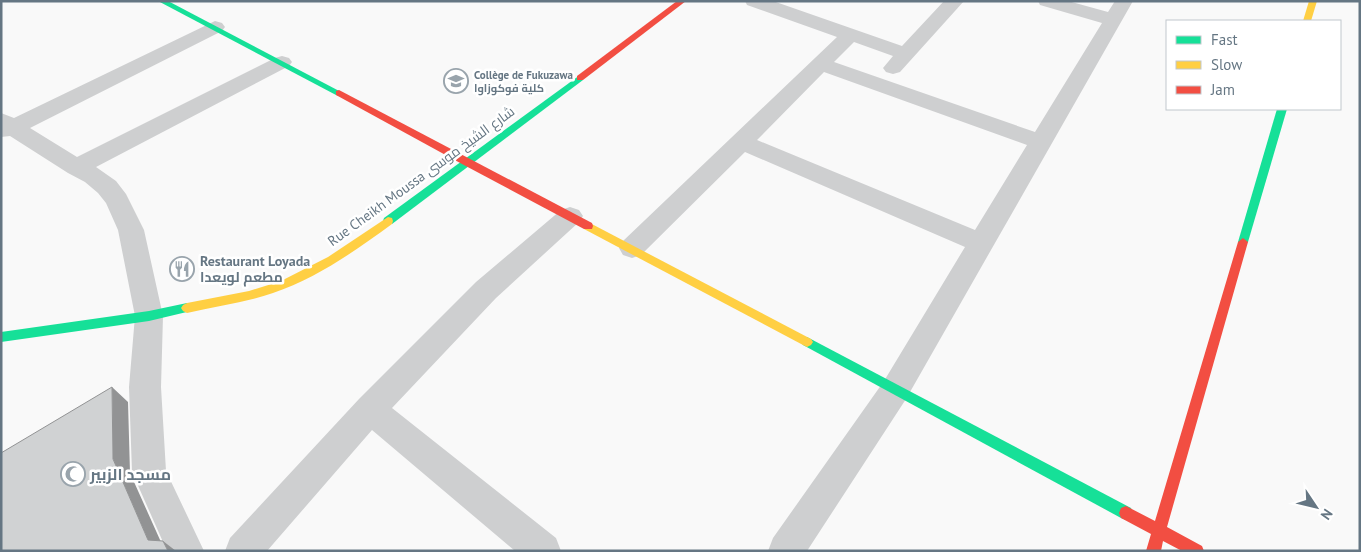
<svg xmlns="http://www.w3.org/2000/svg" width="1361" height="552" font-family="'PT Sans',Cairo,sans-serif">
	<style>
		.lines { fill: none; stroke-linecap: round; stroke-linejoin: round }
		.street { fill: #cecfd0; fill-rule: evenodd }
		.fast { fill: #16e098; fill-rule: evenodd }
		.slow { fill: #ffcf43; fill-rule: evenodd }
		.jam { fill: #f24e42; fill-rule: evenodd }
		.shaded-wall { fill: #929394 }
		.building { fill: #d0d2d3; stroke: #929394 }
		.labels { text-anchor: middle; stroke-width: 5; stroke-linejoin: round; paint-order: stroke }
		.far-poi-label { font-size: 11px; font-weight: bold; fill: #657683; stroke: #fff; text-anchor: start }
		.street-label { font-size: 14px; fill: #657683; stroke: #fff }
		.poi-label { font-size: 14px; font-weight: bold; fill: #657683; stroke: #fff; text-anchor: start }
		.near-poi-label { font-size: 16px; font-weight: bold; fill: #657683; stroke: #fff; text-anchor: start }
	</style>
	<rect width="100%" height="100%" fill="#f9f9f9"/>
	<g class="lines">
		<!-- street -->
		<g class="street">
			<path d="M745,1H773L902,46L944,1H964L900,72L893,74L886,72L883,68L893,56L854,42L834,62L1035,132L1102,23L1040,5L1038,1H1068L1108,12L1115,1H1133L906,399L807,551H768L773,538L884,381L965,247L745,152L641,255L632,258L623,255L619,248L623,241L837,37L747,5ZM824,72L1027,145L975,230L757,140Z"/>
			<polygon points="215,21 222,23 225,27 222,31 30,128 77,157 275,58 282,56 289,58 292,62 289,66 96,167 116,181 126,194 144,230 163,316 161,387 166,471 204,551 167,551 132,472 129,387 135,316 118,230 106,203 98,193 85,182 68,173 10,136 1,137 1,113 14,118"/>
			<polygon points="570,207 579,210 583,216 579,222 496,298 392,408 556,538 561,551 515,551 372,430 267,551 225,551 230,538 359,399 476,282 561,210"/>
		</g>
		<!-- fast -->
		<g class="fast">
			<polygon points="158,1 168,1 343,93 339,96 336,95"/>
			<polygon points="580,75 583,76 583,80 392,224 384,224 383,221 384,218"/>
			<polygon points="1277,109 1287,109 1248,242 1243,246 1238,242"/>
			<polygon points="187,303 191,305 193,308 191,311 149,321 1,342 1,332 149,311"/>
			<polygon points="807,337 1131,508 1133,513 1131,518 1126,520 1121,518 803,345 801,342 803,339"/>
		</g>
		<!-- slow -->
		<g class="slow">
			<polygon points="1309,1 1317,1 1311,21 1303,21"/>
			<path d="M388,217L392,218L393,221L392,224C355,251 317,278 273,293C245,303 216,306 187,313L183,311L181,308L183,305L187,303L249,291L281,281L328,257Z"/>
			<polygon points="588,222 811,339 813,342 811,345 807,347 803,345 584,229 583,226"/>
		</g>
		<!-- jam -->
		<g class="jam">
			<polygon points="677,1 686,1 583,80 577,80 577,76"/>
			<polygon points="339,90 592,223 593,226 592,229 584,229 462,164 336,95 336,91"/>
			<polygon points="1243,238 1248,242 1167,527 1202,546 1204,551 1182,551 1163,541 1161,551 1146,551 1151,534 1121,518 1119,513 1121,508 1126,506 1155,521 1238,242"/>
		</g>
	</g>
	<!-- shaded-wall -->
	<g class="shaded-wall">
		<polygon points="112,387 128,402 130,473 165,551 148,540 113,459"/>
		<polygon points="163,541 176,551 168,551"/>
	</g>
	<!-- building -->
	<polygon class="building" points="112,387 113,459 148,540 163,541 168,551 1,551 1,453"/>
	<!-- icons -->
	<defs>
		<symbol id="school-ring" viewBox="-11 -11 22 22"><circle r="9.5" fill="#fff" stroke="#99a4ac" stroke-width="1.5"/><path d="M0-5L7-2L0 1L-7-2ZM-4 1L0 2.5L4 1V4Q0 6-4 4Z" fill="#99a4ac"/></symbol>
		<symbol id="restaurant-ring" viewBox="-11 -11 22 22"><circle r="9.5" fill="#fff" stroke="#99a4ac" stroke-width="1.5"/><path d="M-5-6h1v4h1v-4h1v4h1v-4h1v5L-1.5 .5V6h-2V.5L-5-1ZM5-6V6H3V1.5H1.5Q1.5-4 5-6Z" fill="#99a4ac"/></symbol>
		<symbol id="mosque-ring" viewBox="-11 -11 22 22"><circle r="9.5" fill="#fff" stroke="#99a4ac" stroke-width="1.5"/><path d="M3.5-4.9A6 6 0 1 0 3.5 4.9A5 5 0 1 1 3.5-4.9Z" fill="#99a4ac"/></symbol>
	</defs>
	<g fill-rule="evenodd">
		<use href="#school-ring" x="442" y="67" width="28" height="28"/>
		<use href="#restaurant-ring" x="168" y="255" width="28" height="28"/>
		<use href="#mosque-ring" x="59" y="460" width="28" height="28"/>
	</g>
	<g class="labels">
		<!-- far-poi labels -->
		<g class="far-poi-label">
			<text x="474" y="79">Collège de Fukuzawa<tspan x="474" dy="13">كلية فوكوزاوا</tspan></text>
		</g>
		<!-- street labels -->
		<g class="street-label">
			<text transform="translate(421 176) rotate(-36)" y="5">Rue Cheikh Moussa شارع الشيخ موسى</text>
		</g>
		<!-- poi labels -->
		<g class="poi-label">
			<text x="200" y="266">Restaurant Loyada<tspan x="200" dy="16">مطعم لويعدا</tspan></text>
		</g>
		<!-- near-poi labels -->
		<g class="near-poi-label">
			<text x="90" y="480">مسجد الزبير</text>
		</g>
	</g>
	<!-- border -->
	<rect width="1361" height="552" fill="none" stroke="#657683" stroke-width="5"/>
	<!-- legend -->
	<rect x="1166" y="20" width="175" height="90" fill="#ffffff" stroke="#c1c8cd"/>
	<rect x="1176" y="36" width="25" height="8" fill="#16e098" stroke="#c1c8cd"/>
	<text x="1211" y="45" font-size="15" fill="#657683">Fast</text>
	<rect x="1176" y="61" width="25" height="8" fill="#ffcf43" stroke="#c1c8cd"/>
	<text x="1211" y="70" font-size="15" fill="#657683">Slow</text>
	<rect x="1176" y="86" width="25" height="8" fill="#f24e42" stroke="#c1c8cd"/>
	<text x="1211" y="95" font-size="15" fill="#657683">Jam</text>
	<!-- north arrow -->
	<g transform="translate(1316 507) rotate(125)" stroke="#ffffff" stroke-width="4" paint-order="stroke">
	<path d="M0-4L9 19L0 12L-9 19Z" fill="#657683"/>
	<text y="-8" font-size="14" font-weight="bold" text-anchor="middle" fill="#657683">N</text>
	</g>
</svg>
